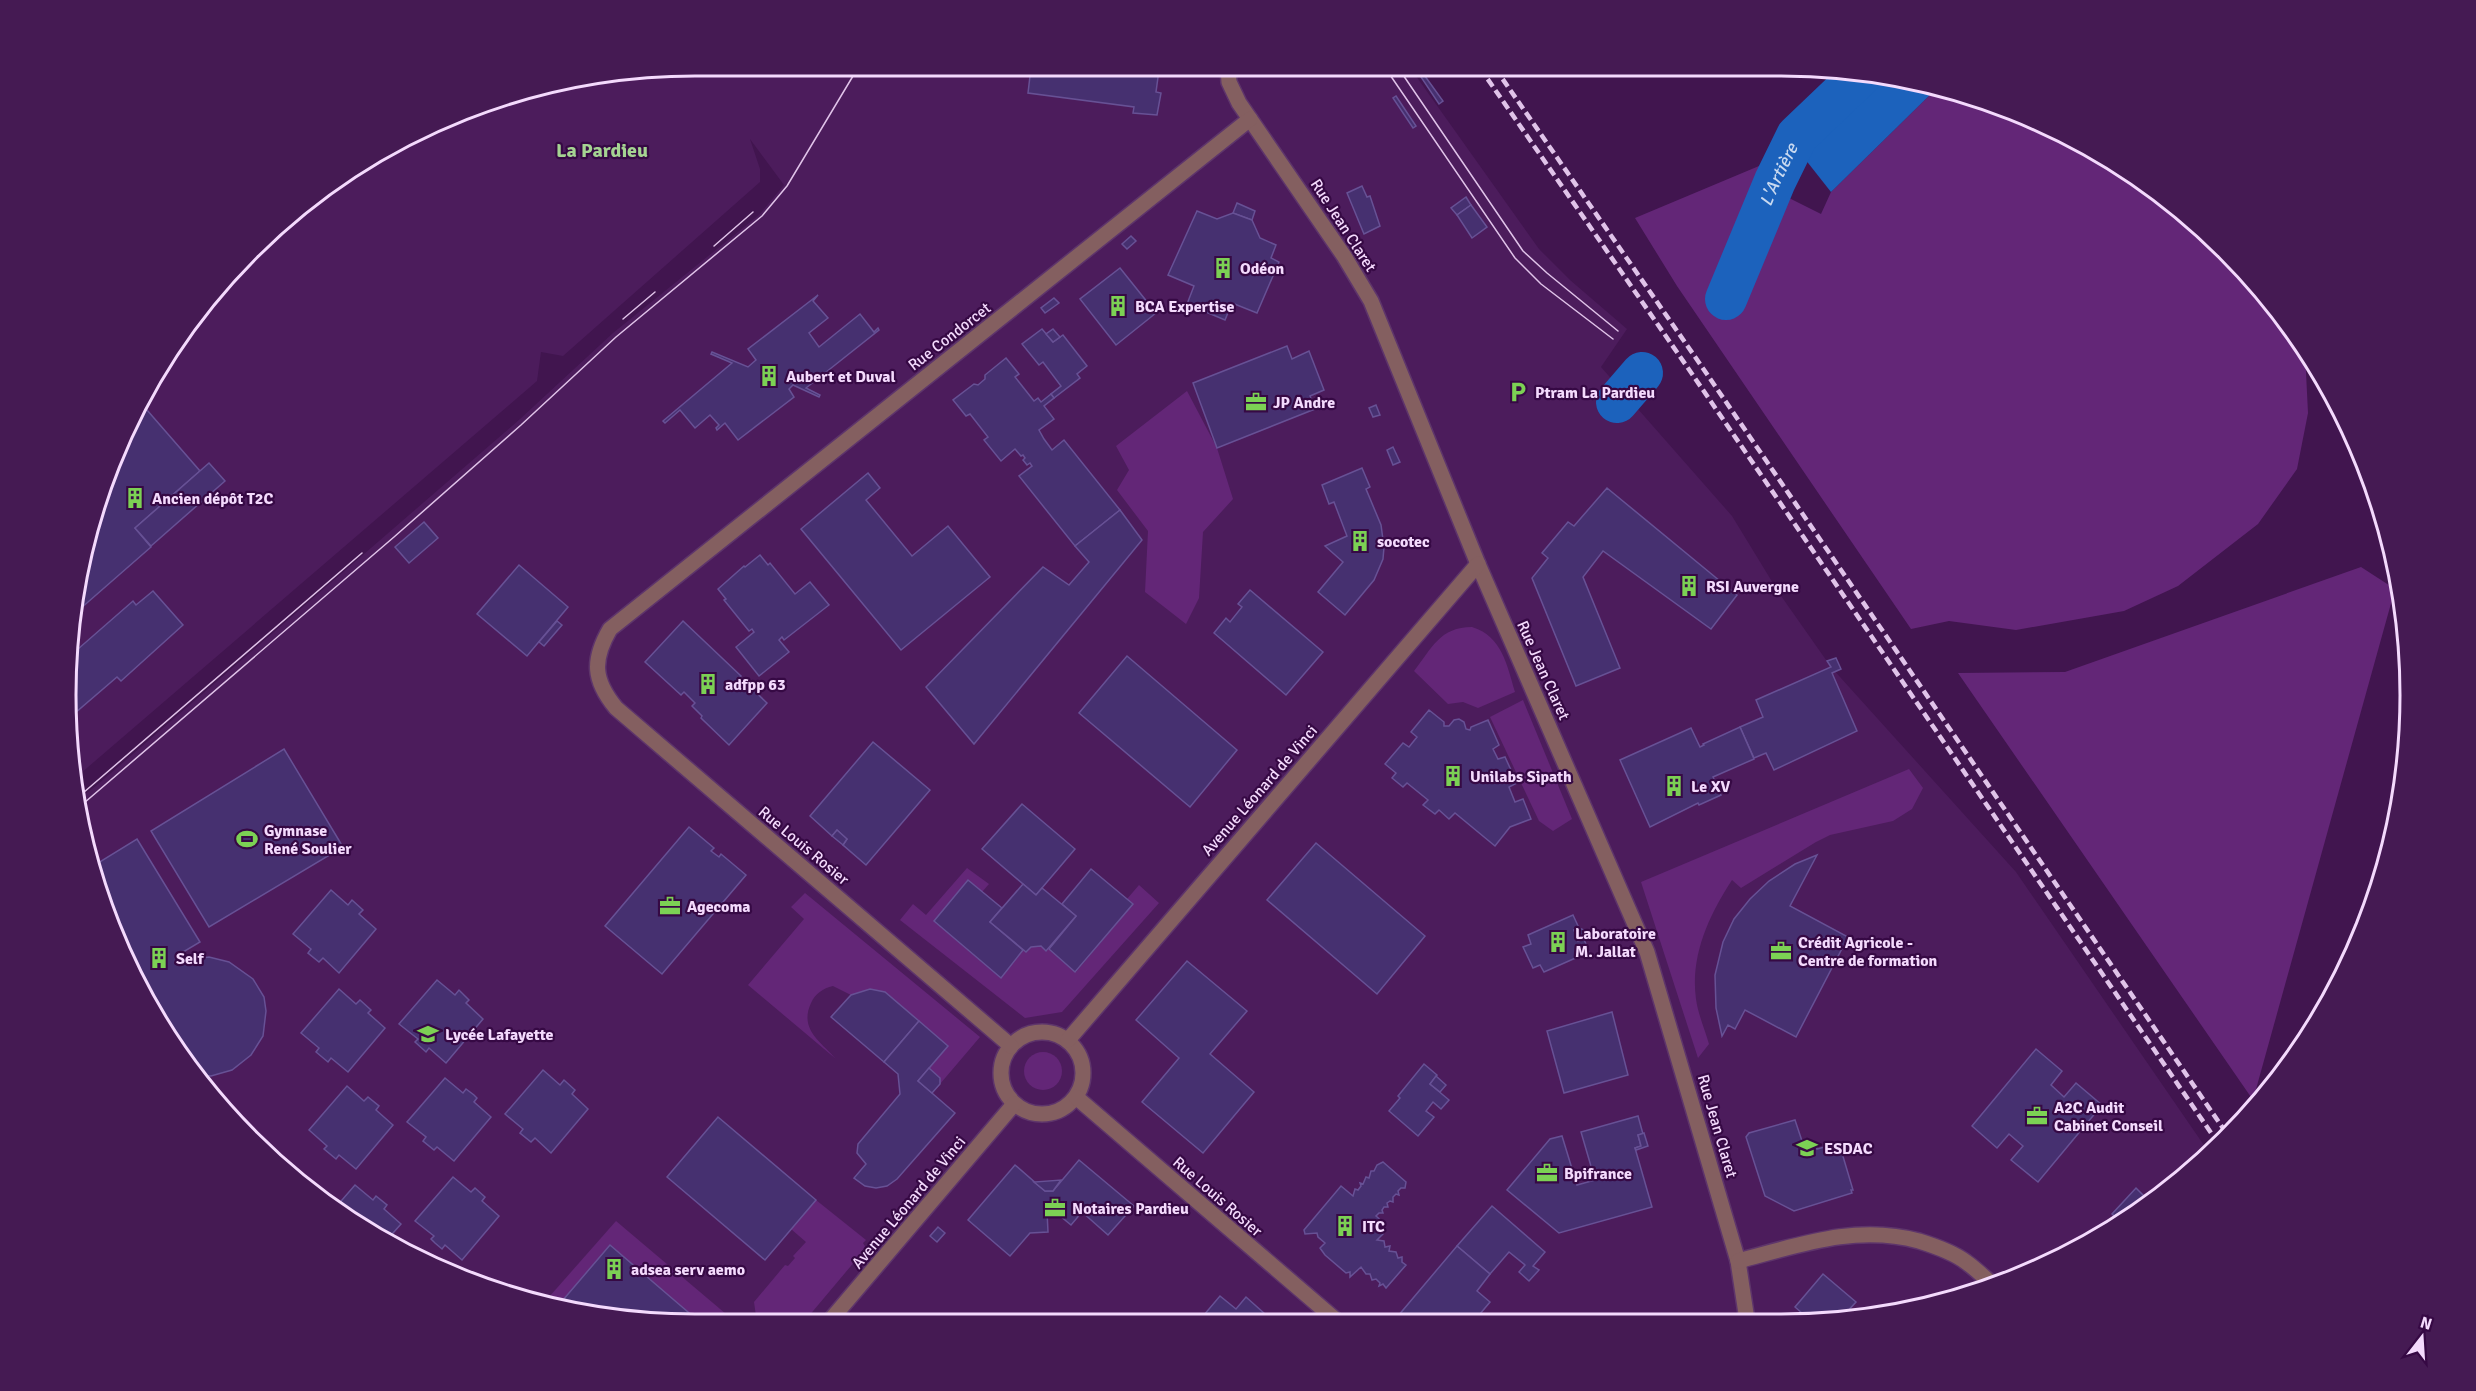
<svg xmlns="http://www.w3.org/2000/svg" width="2476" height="1391" font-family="Signika,sans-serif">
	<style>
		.built { fill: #4c1c5c }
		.green { fill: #632677 }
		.water { fill: #1c62bc }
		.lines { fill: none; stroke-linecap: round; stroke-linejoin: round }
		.river { stroke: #1c62bc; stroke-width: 42 }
		.building { fill: #463070; stroke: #675195; stroke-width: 1.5 }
		.minor-casing { stroke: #5e356b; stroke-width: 18 }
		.minor { stroke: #845f60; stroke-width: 15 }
		.tram { stroke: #e0c3e9; stroke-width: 1.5 }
		.rail { stroke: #e0c3e9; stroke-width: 4.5; stroke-dasharray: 9 4.5; stroke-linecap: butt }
		.labels { text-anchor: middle; stroke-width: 4.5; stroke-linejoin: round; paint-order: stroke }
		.street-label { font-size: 16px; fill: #f4dafd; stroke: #360944 }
		.poi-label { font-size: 16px; font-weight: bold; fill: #f4dafd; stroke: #360944; text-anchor: start }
		.water-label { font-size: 18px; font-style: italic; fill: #c8d9f0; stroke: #360944 }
		.quarter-label { font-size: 20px; font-weight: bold; fill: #a5d392; stroke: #360944 }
		.rim { fill: none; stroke: #f4dafd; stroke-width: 3 }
	</style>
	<rect width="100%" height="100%" fill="#41154f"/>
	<!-- built -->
	<polygon class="built" points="1411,69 1539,249 1570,280 1627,329 1601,367 1732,516 1779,593 1831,667 2016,872 2210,1154 2130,1219 1983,1291 1862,1320 655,1324 532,1303 380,1240 281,1169 222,1110 151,1011 114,936 78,819 76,801 97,785 520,419 613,333 759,215 784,185 750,139 760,169 760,182 563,356 541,352 537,381 73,780 67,736 71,614 88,532 131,417 172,345 250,251 313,196 417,131 493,99 613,71"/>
	<!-- green -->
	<g class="green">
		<polygon points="1938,87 2096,151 2196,222 2280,313 2305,352 2308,413 2297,469 2258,524 2178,586 2124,611 2016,630 1949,621 1911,629 1677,286 1635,218 1759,166 1781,194 1821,214 1831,192"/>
		<polygon points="1187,391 1217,448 1233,499 1203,532 1199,598 1186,624 1145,592 1148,531 1117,490 1129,470 1116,446"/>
		<polygon points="2361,567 2395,589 2253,1100 1958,673 2065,672"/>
		<path d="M1472,627C1502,636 1507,665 1515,692L1478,708L1463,702L1448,704L1414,671C1432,648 1440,627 1472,627Z"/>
		<polygon points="1523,700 1572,819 1553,831 1539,821 1490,717"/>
		<path d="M1909,769L1923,788L1912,809L1893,821L1830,835L1816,842L1741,888L1732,880C1709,915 1690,956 1696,999C1698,1014 1705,1030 1709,1044L1698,1058L1641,882Z"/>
		<polygon points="967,868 989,884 982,892 968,880 934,921 1001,977 1023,950 1026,952 1031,947 1041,946 1046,951 1049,949 1076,972 1133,904 1127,899 1139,885 1159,903 1062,1012 1025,1018 900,920 913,904 926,915"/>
		<path d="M805,893L980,1037L940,1084V1078L929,1068L948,1046L885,992L870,989L851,995L833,986C823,988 815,994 811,1003C799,1029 820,1041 836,1059L748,985L804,919L791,907Z"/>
		<circle cx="1043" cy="1071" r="19"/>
		<polygon points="816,1200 866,1240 863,1243 866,1248 803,1323 757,1323 754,1302 785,1265 788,1266 795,1258 793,1256 806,1242 791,1229"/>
		<polygon points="616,1221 726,1314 730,1318 726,1323 655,1324 542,1305"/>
	</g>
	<!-- water -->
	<polygon class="water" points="1852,72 1938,87 1831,192 1786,135"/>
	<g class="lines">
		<!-- river -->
		<g class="river">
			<path id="s1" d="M1726,299L1775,181L1797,136L1862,74"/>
			<polyline points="1617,402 1642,373"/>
		</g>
	</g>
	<!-- building -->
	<g class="building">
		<polygon points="1025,70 1159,70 1156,92 1161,93 1157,115 1133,113 1134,107 1028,93 1030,76 1025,75"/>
		<polygon points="1422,72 1443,101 1439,104 1419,74"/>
		<polygon points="1396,96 1416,126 1413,128 1393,98"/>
		<polygon points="1362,186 1367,197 1370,196 1380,226 1364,234 1347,193"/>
		<polygon points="1466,197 1471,205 1457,215 1451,208"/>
		<polygon points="1237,203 1255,211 1252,220 1233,213"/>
		<polygon points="1471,205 1487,227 1472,238 1457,215"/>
		<polygon points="1197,211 1217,219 1233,213 1252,220 1260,238 1276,245 1271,258 1279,262 1257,313 1232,303 1225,320 1187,304 1194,286 1168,275"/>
		<polygon points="1131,236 1136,241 1127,249 1122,244"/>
		<polygon points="1120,268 1156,313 1116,345 1080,299"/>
		<polygon points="818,295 813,301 828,318 809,333 819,347 860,314 874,332 878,328 879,330 806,388 820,395 819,397 793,385 789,389 794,397 738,440 725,423 717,430 716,428 719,425 710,415 695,428 680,410 665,423 663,421 732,363 711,354 712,352 748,367 756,360 748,349"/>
		<polygon points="1054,298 1059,303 1045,313 1041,308"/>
		<polygon points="1042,329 1053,342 1063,335 1087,366 1077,374 1080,378 1054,398 1051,394 1061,386 1043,362 1039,365 1022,344"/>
		<polygon points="1053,329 1060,337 1053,342 1046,334"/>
		<polygon points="1287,346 1292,359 1309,351 1324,390 1310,396 1315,409 1217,448 1193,383"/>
		<polygon points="1006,358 1019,374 1015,377 1034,401 1038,398 1041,402 1051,394 1054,398 1044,406 1054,419 1039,430 1044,439 1052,450 1064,440 1120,510 1075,546 1019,476 1032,466 1030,463 1027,465 1023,460 1025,458 1023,455 1021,456 1015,449 1001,461 984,440 988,437 970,414 966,416 953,400 974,384 978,385 985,379 985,375"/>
		<polygon points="140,402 200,471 135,528 151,547 80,609 74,602 88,532 131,417"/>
		<polygon points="1376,405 1380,415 1373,417 1369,408"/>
		<polygon points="1393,447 1400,462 1393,465 1387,450"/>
		<polygon points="209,463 225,481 151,546 135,528"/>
		<polygon points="1362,468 1370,487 1366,489 1381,525 1384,547 1383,559 1374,580 1345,615 1318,592 1343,562 1325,546 1347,536 1334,502 1329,504 1322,485"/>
		<polygon points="868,473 880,488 866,500 912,556 948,526 990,577 901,650 801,529"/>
		<polygon points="1607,488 1737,595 1711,629 1603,551 1583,577 1620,668 1576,686 1532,578 1548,558 1542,553 1568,522 1574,526"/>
		<polygon points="1120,510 1142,540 974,744 926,687 1043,567 1069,585 1089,562 1075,546"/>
		<polygon points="424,522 438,538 409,563 395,547"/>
		<polygon points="760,555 768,565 770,563 795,594 810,582 829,605 784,640 782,637 779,640 789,652 759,676 736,647 754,632 752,629 749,631 724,600 726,599 718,589 744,566 745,567"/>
		<polygon points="519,565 568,607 527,656 477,614"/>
		<polygon points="1250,590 1323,652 1286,695 1214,633 1226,618 1230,622 1242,607 1238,604"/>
		<polygon points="153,591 183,625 121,681 117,677 68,719 70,656 133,601 136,605"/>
		<polygon points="557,621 562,625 544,646 539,642"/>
		<polygon points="683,621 741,676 740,677 767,703 729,745 701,718 702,716 692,706 695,703 684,692 681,695 645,662"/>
		<polygon points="1127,656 1237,750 1190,807 1079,713"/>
		<polygon points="1836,658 1841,669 1832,673 1857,731 1774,770 1766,753 1754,758 1740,727 1763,717 1756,700 1831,667 1827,661"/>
		<polygon points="1429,710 1444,722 1444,726 1449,726 1454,720 1459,719 1464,722 1466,729 1470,730 1471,727 1488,720 1499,745 1493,749 1498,759 1505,757 1517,783 1509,787 1515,802 1523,799 1531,819 1510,827 1495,846 1455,813 1449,819 1439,810 1435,814 1423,805 1428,800 1407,783 1403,787 1392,778 1396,773 1385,764 1403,743 1409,747 1417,737 1411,732"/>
		<polygon points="1740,727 1754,759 1713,777 1721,795 1699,805 1698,803 1650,827 1620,760 1691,728 1700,747 1704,745 1703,744"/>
		<polygon points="873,742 930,790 866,865 843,845 847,839 837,830 832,836 810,816"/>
		<polygon points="284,749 343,847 209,927 151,831"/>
		<polygon points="1022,804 1075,849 1036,895 982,849"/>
		<polygon points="689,827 714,848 711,851 719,857 721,854 746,875 662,974 605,926"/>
		<polygon points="837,830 847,839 843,845 832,836"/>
		<polygon points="137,839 200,942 183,952 188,960 209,957 229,962 253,979 264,997 266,1011 263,1036 251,1055 232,1070 211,1076 197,1075 151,1011 150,1003 153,994 110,923 93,866"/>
		<polygon points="1316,843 1425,936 1377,994 1267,900"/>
		<polygon points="1817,855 1790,906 1848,937 1796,1037 1745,1010 1735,1029 1728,1025 1722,1036 1716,1008 1715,975 1723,942 1734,919 1750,899 1769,881 1795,864"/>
		<polygon points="1091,869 1133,904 1075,972 1049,949 1076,916 1062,904"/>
		<polygon points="968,880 1002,908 990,922 1023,950 1001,978 934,921"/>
		<polygon points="1023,884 1036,895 1042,888 1076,916 1046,951 1041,946 1031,947 1026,952 990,922"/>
		<polygon points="331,890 348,905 352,900 363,910 359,914 376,929 339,973 323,958 319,962 308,953 311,949 293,934"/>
		<polygon points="1573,915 1579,928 1574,930 1578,941 1584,939 1589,952 1544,972 1540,965 1533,968 1523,947 1531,944 1528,935"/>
		<polygon points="1579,928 1584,930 1586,934 1584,939 1578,941 1574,930"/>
		<polygon points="1187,961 1247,1011 1210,1054 1254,1092 1203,1153 1142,1102 1179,1058 1136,1020"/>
		<polygon points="437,980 455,995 459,990 469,1000 466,1003 483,1019 446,1063 429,1048 426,1052 415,1042 418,1039 399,1024"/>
		<polygon points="339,989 356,1004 360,1000 371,1010 368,1013 385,1028 348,1072 331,1058 328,1062 316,1052 319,1048 301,1033"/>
		<polygon points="870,989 885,992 919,1021 884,1062 831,1017 851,995"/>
		<polygon points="1612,1012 1628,1075 1564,1093 1547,1031"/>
		<polygon points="919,1021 948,1046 918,1081 955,1113 897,1179 887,1186 876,1188 865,1186 854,1178 866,1164 857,1153 858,1144 900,1094 898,1074 884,1062"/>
		<polygon points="2036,1049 2062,1071 2051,1085 2064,1097 2076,1083 2102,1105 2038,1182 2011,1160 2023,1146 2009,1134 1997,1148 1972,1126"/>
		<polygon points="1424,1064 1437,1075 1430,1084 1449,1100 1441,1109 1433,1102 1426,1111 1434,1117 1418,1136 1389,1111 1400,1098 1398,1096"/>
		<polygon points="929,1068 940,1078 940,1084 932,1093 918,1081"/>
		<polygon points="543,1070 560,1085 564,1080 575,1090 572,1094 588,1109 551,1153 535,1138 531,1142 520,1133 523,1129 505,1114"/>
		<polygon points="1436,1076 1446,1085 1440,1092 1430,1084"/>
		<polygon points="445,1078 463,1093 466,1089 474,1095 477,1098 474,1102 491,1117 454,1161 437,1147 434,1150 423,1141 426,1137 407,1122"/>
		<polygon points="347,1086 364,1101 368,1097 379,1106 376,1110 393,1125 356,1169 339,1155 336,1159 324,1149 327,1146 309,1130"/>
		<polygon points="1638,1116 1643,1134 1638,1135 1641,1146 1635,1148 1652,1207 1559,1233 1507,1190 1550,1139 1562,1136 1577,1185 1595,1180 1581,1132"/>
		<polygon points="718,1117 816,1200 765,1260 667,1177"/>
		<polygon points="1795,1120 1802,1141 1806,1139 1816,1145 1817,1149 1839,1143 1853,1190 1851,1190 1852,1193 1794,1211 1765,1196 1746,1137 1749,1133"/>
		<polygon points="1644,1133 1648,1146 1636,1150 1635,1148 1641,1146 1638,1135"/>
		<polygon points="1079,1160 1134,1206 1108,1235 1082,1212 1071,1225 1054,1211 1047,1211 1048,1232 1030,1233 1010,1256 968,1220 1015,1165 1045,1191 1053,1191"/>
		<polygon points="1383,1162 1406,1182 1405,1188 1401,1188 1398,1191 1399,1195 1396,1194 1393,1197 1393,1202 1390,1201 1387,1203 1388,1207 1384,1207 1382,1210 1383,1213 1379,1213 1376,1216 1383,1222 1383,1234 1377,1240 1384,1241 1385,1247 1390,1246 1389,1251 1396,1252 1398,1258 1402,1257 1402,1262 1406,1265 1386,1288 1383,1284 1379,1286 1380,1283 1376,1279 1372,1280 1370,1274 1366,1274 1361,1267 1350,1277 1350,1272 1346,1273 1325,1255 1320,1248 1325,1243 1318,1237 1317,1233 1305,1234 1304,1230 1341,1186 1353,1196 1355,1189 1358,1190 1361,1186 1360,1183 1363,1184 1366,1177 1369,1178 1371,1171 1374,1171 1377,1165"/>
		<polygon points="453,1177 471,1192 475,1188 485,1197 482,1201 499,1216 462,1260 445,1245 442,1249 435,1243 431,1239 434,1236 415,1221"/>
		<polygon points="1061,1180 1053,1191 1045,1191 1034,1182"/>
		<polygon points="355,1185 373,1200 376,1196 387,1205 384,1209 401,1224 385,1242 335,1208"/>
		<polygon points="2136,1188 2147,1199 2150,1196 2154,1199 2122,1223 2112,1214"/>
		<polygon points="1492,1206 1545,1252 1533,1266 1539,1270 1529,1281 1519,1272 1525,1265 1509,1252 1490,1274 1457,1246"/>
		<polygon points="938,1227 945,1233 937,1242 930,1236"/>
		<polygon points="610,1245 667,1294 702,1324 655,1324 557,1307"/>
		<polygon points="1457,1246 1490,1274 1477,1291 1490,1302 1474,1321 1404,1321 1398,1316"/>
		<polygon points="1823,1274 1856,1302 1845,1314 1856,1320 1810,1320 1795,1307"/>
		<polygon points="1220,1296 1236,1309 1246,1297 1274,1322 1198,1322"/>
	</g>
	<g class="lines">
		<defs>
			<g id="minor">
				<polyline points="1228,69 1229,82 1239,103 1344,256 1371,301 1478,564 1647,952 1738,1261 1747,1320"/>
				<circle cx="1042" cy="1073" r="41"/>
				<polyline points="1068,1040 1478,564"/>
				<path d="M1011,1046L616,708C593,680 592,660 610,629L1250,119"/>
				<polyline points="1076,1097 1337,1321"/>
				<path d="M1738,1261C1799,1245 1856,1224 1919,1241C1935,1246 1953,1252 1966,1262C1976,1269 1985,1278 1994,1286"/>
				<polyline points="828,1323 1014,1104"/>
			</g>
		</defs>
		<!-- minor casing -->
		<use href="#minor" class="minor-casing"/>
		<!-- minor -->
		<use href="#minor" class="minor"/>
		<!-- tram -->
		<g class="tram">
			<polyline points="1386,69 1515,258 1541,284 1613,339"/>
			<polyline points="1399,69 1523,251 1547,273 1618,331"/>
			<polyline points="714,246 753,212"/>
			<polyline points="623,319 655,292"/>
			<polyline points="76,799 362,553"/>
			<polyline points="77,809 394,537 521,425 616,337 762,216 787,186 856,71"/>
		</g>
		<!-- rail -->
		<g class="rail">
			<polyline points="1480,68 1690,371 2220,1146"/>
			<polyline points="1495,68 1700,364 2229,1137"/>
		</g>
	</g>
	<!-- icons -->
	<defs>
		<symbol id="building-bare" viewBox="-9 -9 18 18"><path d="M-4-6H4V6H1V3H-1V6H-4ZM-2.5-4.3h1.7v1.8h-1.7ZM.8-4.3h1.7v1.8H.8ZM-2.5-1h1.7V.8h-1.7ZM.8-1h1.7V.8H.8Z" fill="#7cd154" stroke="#360944" stroke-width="2.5" paint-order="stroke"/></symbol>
		<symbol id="parking-bare" viewBox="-9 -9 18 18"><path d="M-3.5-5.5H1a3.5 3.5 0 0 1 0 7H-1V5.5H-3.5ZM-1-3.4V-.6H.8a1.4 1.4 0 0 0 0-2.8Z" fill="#7cd154" stroke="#360944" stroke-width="2.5" paint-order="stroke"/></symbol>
		<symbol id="office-bare" viewBox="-9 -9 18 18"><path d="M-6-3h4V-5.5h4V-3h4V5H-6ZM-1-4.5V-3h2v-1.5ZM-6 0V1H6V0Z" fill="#7cd154" stroke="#360944" stroke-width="2.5" paint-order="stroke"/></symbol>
		<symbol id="stadium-bare" viewBox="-9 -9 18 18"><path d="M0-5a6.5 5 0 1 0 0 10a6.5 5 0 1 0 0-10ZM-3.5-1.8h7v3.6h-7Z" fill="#7cd154" stroke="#360944" stroke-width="2.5" paint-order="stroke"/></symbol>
		<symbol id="school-bare" viewBox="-9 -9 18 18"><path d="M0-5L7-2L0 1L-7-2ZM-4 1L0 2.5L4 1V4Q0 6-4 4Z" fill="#7cd154" stroke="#360944" stroke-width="2.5" paint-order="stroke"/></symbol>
		<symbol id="university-bare" viewBox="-9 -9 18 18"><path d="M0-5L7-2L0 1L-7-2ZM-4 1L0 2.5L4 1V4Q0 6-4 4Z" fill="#7cd154" stroke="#360944" stroke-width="2.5" paint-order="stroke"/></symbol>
	</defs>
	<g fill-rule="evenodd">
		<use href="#building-bare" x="1208" y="253" width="30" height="30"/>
		<use href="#building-bare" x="1103" y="291" width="30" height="30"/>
		<use href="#building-bare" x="754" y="361" width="30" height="30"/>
		<use href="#parking-bare" x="1503" y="377" width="30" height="30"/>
		<use href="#office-bare" x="1241" y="387" width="30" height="30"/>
		<use href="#building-bare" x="120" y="483" width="30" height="30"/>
		<use href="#building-bare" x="1345" y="526" width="30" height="30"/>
		<use href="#building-bare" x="1674" y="571" width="30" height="30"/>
		<use href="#building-bare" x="693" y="669" width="30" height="30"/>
		<use href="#building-bare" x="1438" y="761" width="30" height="30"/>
		<use href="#building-bare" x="1659" y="771" width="30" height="30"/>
		<use href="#stadium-bare" x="232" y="824" width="30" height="30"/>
		<use href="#office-bare" x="655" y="891" width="30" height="30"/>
		<use href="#building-bare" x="1543" y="927" width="30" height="30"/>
		<use href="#office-bare" x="1766" y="936" width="30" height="30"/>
		<use href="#building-bare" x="144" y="943" width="30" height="30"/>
		<use href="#school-bare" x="413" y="1019" width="30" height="30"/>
		<use href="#office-bare" x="2022" y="1101" width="30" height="30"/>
		<use href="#university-bare" x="1792" y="1133" width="30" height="30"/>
		<use href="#office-bare" x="1532" y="1158" width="30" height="30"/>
		<use href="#office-bare" x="1040" y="1193" width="30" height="30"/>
		<use href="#building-bare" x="1330" y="1211" width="30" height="30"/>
		<use href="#building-bare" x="599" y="1254" width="30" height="30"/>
	</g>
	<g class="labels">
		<!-- street labels -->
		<g class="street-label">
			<text transform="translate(1344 225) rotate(57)" y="6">Rue Jean Claret</text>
			<text transform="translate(949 336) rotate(-38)" y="6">Rue Condorcet</text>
			<text transform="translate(1544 670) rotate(66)" y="6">Rue Jean Claret</text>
			<text transform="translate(1259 790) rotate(-49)" y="6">Avenue Léonard de Vinci</text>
			<text transform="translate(804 845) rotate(40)" y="6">Rue Louis Rosier</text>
			<text transform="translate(1718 1126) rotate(74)" y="6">Rue Jean Claret</text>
			<text transform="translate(1218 1196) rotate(41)" y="6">Rue Louis Rosier</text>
			<text transform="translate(908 1202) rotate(-50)" y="6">Avenue Léonard de Vinci</text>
		</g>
		<!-- poi labels -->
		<g class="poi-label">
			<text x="1240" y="274">Odéon</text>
			<text x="1135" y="312">BCA Expertise</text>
			<text x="786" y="382">Aubert et Duval</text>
			<text x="1535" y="398">Ptram La Pardieu</text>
			<text x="1273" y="408">JP Andre</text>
			<text x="152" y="504">Ancien dépôt T2C</text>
			<text x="1377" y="547">socotec</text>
			<text x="1706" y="592">RSI Auvergne</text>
			<text x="725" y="690">adfpp 63</text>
			<text x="1470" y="782">Unilabs Sipath</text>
			<text x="1691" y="792">Le XV</text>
			<text x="264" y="836">Gymnase<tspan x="264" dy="18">René Soulier</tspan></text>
			<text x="687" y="912">Agecoma</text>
			<text x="1575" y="939">Laboratoire<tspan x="1575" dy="18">M. Jallat</tspan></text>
			<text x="1798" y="948">Crédit Agricole -<tspan x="1798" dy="18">Centre de formation</tspan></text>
			<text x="176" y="964">Self</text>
			<text x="445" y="1040">Lycée Lafayette</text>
			<text x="2054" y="1113">A2C Audit<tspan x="2054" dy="18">Cabinet Conseil</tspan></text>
			<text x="1824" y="1154">ESDAC</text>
			<text x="1564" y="1179">Bpifrance</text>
			<text x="1072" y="1214">Notaires Pardieu</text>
			<text x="1362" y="1232">ITC</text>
			<text x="631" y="1275">adsea serv aemo</text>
		</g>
		<!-- water labels -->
		<g class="water-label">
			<text dy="6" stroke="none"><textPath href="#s1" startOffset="135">L'Artière</textPath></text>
		</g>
		<!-- quarter labels -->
		<g class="quarter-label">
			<text x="602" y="157">La Pardieu</text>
		</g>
	</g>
	<!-- crop -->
	<path d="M0 0H2476V1391H0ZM695 76H1781A619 619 0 0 1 2400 695V695A619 619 0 0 1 1781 1314H695A619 619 0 0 1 76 695V695A619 619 0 0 1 695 76Z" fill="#451a53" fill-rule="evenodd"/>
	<path class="rim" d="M695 76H1781A619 619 0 0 1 2400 695V695A619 619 0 0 1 1781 1314H695A619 619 0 0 1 76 695V695A619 619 0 0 1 695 76Z"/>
	<!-- north arrow -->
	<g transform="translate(2422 1337) rotate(17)" stroke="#360944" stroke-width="4.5" paint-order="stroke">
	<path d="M0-4.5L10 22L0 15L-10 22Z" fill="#f4dafd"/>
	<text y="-9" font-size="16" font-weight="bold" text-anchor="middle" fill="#f4dafd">N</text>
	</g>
</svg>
